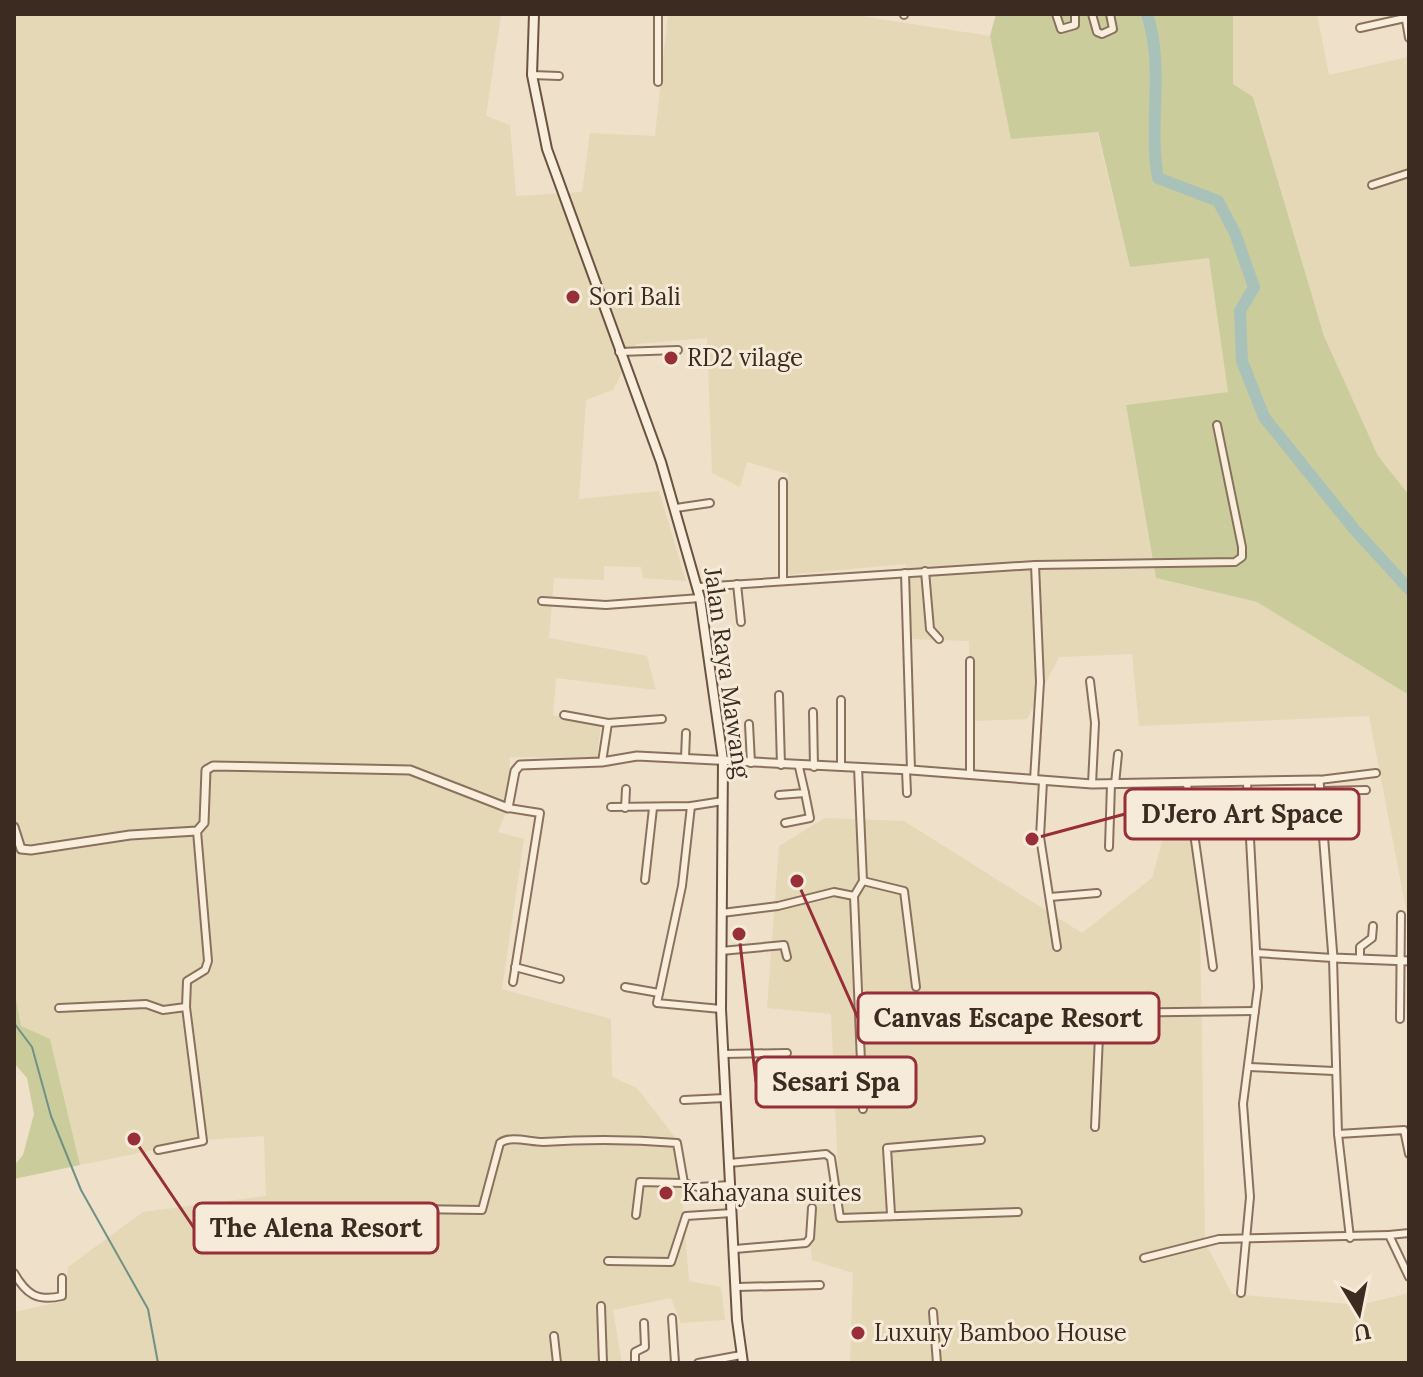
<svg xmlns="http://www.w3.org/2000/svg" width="1423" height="1377" font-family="Lora,serif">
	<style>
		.farmland { fill: #e4d8b6 }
		.green { fill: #cbcc9c }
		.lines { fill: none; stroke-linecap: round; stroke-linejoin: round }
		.stream { stroke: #709186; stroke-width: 2 }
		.river { stroke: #a9c2b9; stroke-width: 12 }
		.minor-casing { stroke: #8a715e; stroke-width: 10 }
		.tertiary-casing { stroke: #8a715e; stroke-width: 11 }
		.secondary-casing { stroke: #6c5341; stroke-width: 12 }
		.minor { stroke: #f9eedc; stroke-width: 6 }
		.tertiary { stroke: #f9eedc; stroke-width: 7 }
		.secondary { stroke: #f9eedc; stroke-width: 8 }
		.poi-dot { fill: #982f38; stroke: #f5ebd8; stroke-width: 3 }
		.labels { text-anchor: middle; stroke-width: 6; stroke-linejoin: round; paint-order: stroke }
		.poi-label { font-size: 24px; fill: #3b2b21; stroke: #f5ebd8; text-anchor: start }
		.street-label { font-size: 24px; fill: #3b2b21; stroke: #f5ebd8 }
		.leader { fill: none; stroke: #982f38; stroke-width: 3 }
		.callout-dot { fill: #982f38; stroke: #f5ebd8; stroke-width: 3 }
		.callout { fill: #f5ebd8; stroke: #982f38; stroke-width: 3 }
		.callout-label { font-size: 26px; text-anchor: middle; font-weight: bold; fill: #3b2b21 }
	</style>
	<rect width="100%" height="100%" fill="#eee0c9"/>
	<!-- farmland -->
	<g class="farmland">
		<polygon points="14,14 501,14 486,116 510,125 516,196 582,192 590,133 655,136 668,14 847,14 990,36 1011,138 1097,132 1130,267 1209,257 1229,392 1126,405 1156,578 1257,602 1409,695 1409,925 1369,716 1139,726 1132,654 1059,657 1027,719 971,721 969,641 911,639 906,564 785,575 788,474 747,462 740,487 712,473 707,338 636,344 613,390 586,400 579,499 659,491 686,581 643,578 641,567 604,566 604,580 554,578 549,638 647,656 656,690 556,678 553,715 601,723 597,758 510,757 508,808 498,832 524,839 502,989 611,1019 612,1077 637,1088 677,1140 689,1281 721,1287 725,1320 681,1323 671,1298 613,1310 622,1363 14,1363 14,1312 65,1301 68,1267 143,1212 266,1196 264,1136 203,1140 80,1165 50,1039 21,1026 14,987"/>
		<polygon points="1233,14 1317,14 1329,75 1408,57 1409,495 1378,457 1324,336 1253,97 1233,84"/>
		<polygon points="1198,788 1205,1242 1232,1294 1359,1305 1409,1293 1409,1363 850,1363 853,1273 812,1260 806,1207 839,1192 831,1014 767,1008 779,846 825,818 904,821 1082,933 1152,878 1176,791"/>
	</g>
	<!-- green -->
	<g class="green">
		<polygon points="996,14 1233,14 1233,84 1253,97 1324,336 1378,456 1409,495 1409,695 1257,602 1156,578 1126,405 1228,392 1209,258 1130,267 1098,132 1011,139 990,36"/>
		<polygon points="14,987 21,1026 50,1039 80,1165 14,1179 14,1166 23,1155 34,1114 27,1078 14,1063"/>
	</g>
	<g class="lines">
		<!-- stream -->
		<polyline class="stream" points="14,1023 32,1047 51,1116 81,1190 148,1309 158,1363"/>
		<!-- river -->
		<path class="river" d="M1147,14C1165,68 1148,123 1158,178L1218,201L1235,233L1254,287L1240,311L1242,361L1264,417L1354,529L1409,589"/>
		<defs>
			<g id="minor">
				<polyline points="658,14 658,82"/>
				<polyline points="1056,14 1061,29 1075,25 1075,14"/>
				<polyline points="1092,14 1097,32 1102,34 1113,29 1110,14"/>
				<polyline points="1405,14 1409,38"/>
				<polyline points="904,15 904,14"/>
				<polyline points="1360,28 1405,18"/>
				<polyline points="532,75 559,76"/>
				<polyline points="1372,185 1409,173"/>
				<polyline points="619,352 678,350"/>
				<polyline points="783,482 783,580"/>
				<polyline points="676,508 710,503"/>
				<polyline points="925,571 930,629 939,639"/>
				<polyline points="905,573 911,770"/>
				<polyline points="737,584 741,622"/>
				<polyline points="698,587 1035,565 1235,562 1242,557 1242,547 1217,425"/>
				<polyline points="542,601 606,605 700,598"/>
				<polyline points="1090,681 1095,723 1092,784"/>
				<polyline points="779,695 781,765"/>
				<polyline points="813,712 814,767"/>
				<polyline points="564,715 608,723 662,719"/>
				<polyline points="749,724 751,763"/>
				<polyline points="685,758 686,733"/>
				<polyline points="602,762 608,723"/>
				<polyline points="841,766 841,700"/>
				<polyline points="858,767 863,881 854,896 863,1109"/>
				<polyline points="906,770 907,793"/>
				<polyline points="970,775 970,661"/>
				<polyline points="1034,780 1040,682 1035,565"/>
				<polyline points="1319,780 1376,773"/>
				<polyline points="1043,781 1040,837 1057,947"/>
				<polyline points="1115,784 1118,754"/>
				<polyline points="1187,784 1213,967"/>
				<polyline points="1323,791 1366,790"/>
				<polyline points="779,795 805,793 799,767"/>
				<polyline points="691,806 682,886 657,1003 721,1009"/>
				<polyline points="611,807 691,806 723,801"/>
				<polyline points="508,808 540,813 513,982"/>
				<polyline points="625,808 626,789"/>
				<polyline points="785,823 810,818 805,793"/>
				<polyline points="1109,847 1111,784"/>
				<polyline points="645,880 653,808"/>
				<polyline points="863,881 904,891 916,987"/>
				<polyline points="1050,897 1097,893"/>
				<polyline points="722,913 778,906 834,892 854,896"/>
				<polyline points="721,951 784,945 787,957"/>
				<polyline points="1256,953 1333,958 1338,1134 1350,1238"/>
				<polyline points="1360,959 1360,947 1372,938 1373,926"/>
				<polyline points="515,967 560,979"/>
				<polyline points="625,987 659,993"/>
				<polyline points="59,1008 146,1004 163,1010 186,1007"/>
				<polyline points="1400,1019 1401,915"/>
				<polyline points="723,1054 787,1053"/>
				<polyline points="1249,1067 1334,1071"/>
				<polyline points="684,1100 725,1098"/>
				<polyline points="1095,1127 1100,1013 1255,1011"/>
				<polyline points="1338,1134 1404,1130 1409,1154"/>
				<polyline points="158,1150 203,1141 186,1007 187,981 205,970 208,961 197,831"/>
				<polyline points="729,1163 826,1154 831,1158 840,1218 1018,1212"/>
				<path d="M410,1209L482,1210L500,1143C511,1135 529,1142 543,1142C591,1139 628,1139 677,1143L684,1183L698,1187L730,1185"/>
				<polyline points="891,1214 887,1148 981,1140"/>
				<polyline points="636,1215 640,1182 684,1183"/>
				<polyline points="1389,1235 1409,1233"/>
				<polyline points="735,1249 806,1243 810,1238 812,1208"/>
				<polyline points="1144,1258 1219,1239 1389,1235 1409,1277"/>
				<polyline points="608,1261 671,1262 686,1216 732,1213"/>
				<path d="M14,1273C26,1294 37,1302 62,1296V1278"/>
				<polyline points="737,1287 820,1285"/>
				<polyline points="1241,1293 1250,1197 1243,1104 1258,987 1247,783"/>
				<polyline points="601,1306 603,1363"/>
				<polyline points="933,1312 937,1363"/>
				<polyline points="672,1318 675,1363"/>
				<polyline points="554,1336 557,1363"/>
				<polyline points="635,1363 635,1352 645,1347 644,1323"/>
				<polyline points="698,1363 741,1355"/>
			</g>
			<polyline id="tertiary" points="14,827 21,849 31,850 130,835 197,831 204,823 206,770 213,766 410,770 508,808 515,771 520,765 602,762 637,756 911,770 1092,784 1319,780 1333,958 1409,961"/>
			<polyline id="secondary" points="534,14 532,75 547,149 661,462 700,598 723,760 721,1009 737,1320 743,1363"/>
		</defs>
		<!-- minor casing -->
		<use href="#minor" class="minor-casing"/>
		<!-- tertiary casing -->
		<use href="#tertiary" class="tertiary-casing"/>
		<!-- secondary casing -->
		<use href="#secondary" class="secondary-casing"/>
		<!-- minor -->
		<use href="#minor" class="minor"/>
		<!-- tertiary -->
		<use href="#tertiary" class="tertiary"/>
		<!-- secondary -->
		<use href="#secondary" class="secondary"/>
	</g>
	<!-- markers -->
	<g class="poi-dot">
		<circle cx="573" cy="297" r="8"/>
		<circle cx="671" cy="358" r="8"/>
		<circle cx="666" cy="1193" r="8"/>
		<circle cx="858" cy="1333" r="8"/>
	</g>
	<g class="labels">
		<!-- poi labels -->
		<g class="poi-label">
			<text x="589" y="305">Sori Bali</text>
			<text x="687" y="366">RD2 vilage</text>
			<text x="682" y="1201">Kahayana suites</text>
			<text x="874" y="1341">Luxury Bamboo House</text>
		</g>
		<!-- street labels -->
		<g class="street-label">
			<text transform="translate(727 673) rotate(82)" y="8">Jalan Raya Mawang</text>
		</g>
	</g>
	<!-- callouts -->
	<path class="leader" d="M1032 839L1125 814M797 881L858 1018M739 934L756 1082M134 1139L194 1228"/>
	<g class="callout-dot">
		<circle cx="1032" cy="839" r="8"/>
		<circle cx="797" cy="881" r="8"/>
		<circle cx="739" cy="934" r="8"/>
		<circle cx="134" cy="1139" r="8"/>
	</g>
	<g class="callout">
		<rect x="1125" y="789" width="234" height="50" rx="8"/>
		<rect x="858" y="993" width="301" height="50" rx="8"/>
		<rect x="756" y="1057" width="160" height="50" rx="8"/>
		<rect x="194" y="1203" width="244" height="50" rx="8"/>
	</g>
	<g class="callout-label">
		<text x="1242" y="823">D'Jero Art Space</text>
		<text x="1008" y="1027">Canvas Escape Resort</text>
		<text x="836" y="1091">Sesari Spa</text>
		<text x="316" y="1237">The Alena Resort</text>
	</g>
	<!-- border -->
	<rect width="1423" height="1377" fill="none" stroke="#3b2b21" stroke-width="32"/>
	<!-- north arrow -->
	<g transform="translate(1359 1313) rotate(170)" stroke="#f5ebd8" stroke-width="6" paint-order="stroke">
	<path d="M0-6L14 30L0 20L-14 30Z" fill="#3b2b21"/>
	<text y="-12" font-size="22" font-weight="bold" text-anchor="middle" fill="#3b2b21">U</text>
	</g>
</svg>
